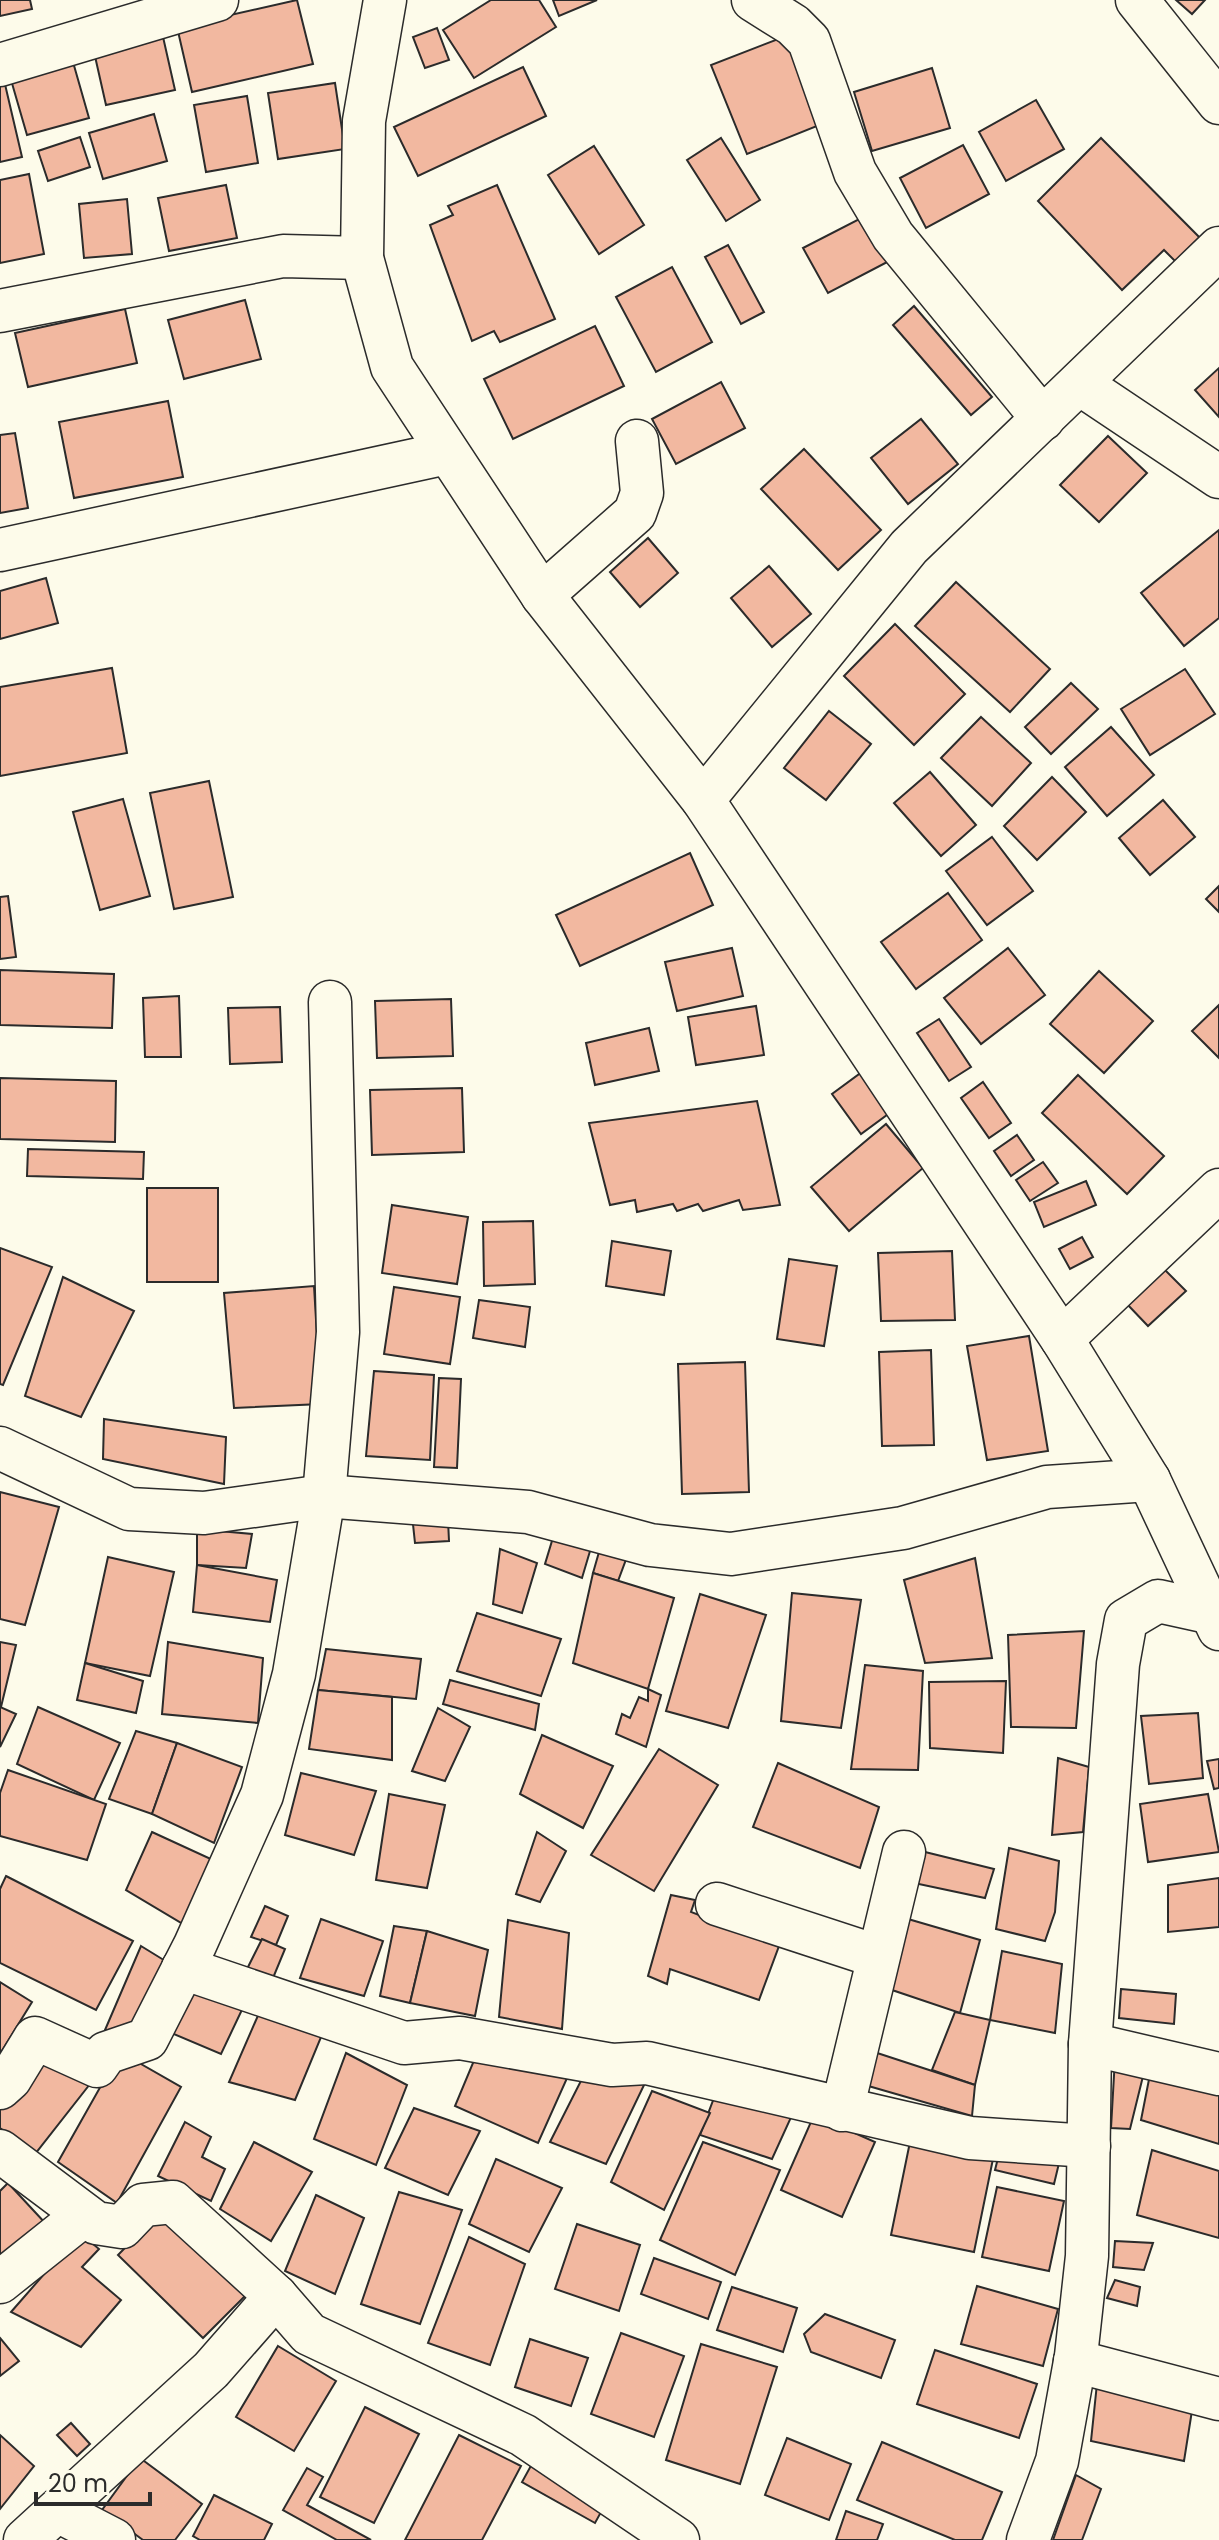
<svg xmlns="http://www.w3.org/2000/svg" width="1219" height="2540" font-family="Poppins,sans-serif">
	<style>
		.building { fill: #f2b8a0; stroke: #2b2b2b; stroke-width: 2 }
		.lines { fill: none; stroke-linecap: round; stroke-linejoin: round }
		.minor-casing { stroke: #2b2b2b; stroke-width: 45 }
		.minor { stroke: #fdfbea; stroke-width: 42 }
	</style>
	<rect width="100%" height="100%" fill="#fdfbea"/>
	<!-- building -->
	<g class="building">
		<polygon points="0,0 30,0 32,9 0,16"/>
		<polygon points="297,0 313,64 192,92 177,27"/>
		<polygon points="491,0 539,0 556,27 474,78 443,30"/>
		<polygon points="553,0 597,0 559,16"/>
		<polygon points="1176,0 1205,0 1192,14"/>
		<polygon points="161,28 175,90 106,105 92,43"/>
		<polygon points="437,28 449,60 425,68 413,37"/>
		<polygon points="786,36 822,124 747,154 711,65"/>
		<polygon points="71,55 89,118 27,135 9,73"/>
		<polygon points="523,67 546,116 418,176 394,127"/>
		<polygon points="932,68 950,128 872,151 854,92"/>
		<polygon points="4,80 22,157 0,162 0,81"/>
		<polygon points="335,83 345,149 278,159 268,93"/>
		<polygon points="247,96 258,163 206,172 194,105"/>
		<polygon points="1036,100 1064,149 1006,181 979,132"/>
		<polygon points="154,114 167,161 103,179 89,133"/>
		<polygon points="80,137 90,167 48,181 38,151"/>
		<polygon points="721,138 760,200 726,221 687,160"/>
		<polygon points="1101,138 1207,245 1180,266 1164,250 1122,290 1038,201"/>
		<polygon points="963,145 989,194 926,228 900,178"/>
		<polygon points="594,146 644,225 599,254 548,175"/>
		<polygon points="29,174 44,254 0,263 0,180"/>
		<polygon points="226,185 237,238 169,251 158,198"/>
		<polygon points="497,185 555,319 500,342 494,331 472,341 430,225 453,215 448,206"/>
		<polygon points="127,199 132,254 84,258 79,204"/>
		<polygon points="869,214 893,259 828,293 803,248"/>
		<polygon points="728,245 764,312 741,324 705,257"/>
		<polygon points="672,267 712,342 656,372 616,297"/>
		<polygon points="245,300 261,359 184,379 168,320"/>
		<polygon points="914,306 992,397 971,415 893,325"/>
		<polygon points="125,309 137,363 28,387 15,333"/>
		<polygon points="595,326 624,386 513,439 484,379"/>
		<polygon points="1219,368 1219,417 1195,390"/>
		<polygon points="721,382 745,428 676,464 652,419"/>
		<polygon points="168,401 183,477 74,498 59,422"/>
		<polygon points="921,419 958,464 908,504 871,458"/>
		<polygon points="15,433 28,508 0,513 0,435"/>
		<polygon points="1108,436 1147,473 1099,522 1060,485"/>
		<polygon points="804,449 881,530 838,570 761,489"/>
		<polygon points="1219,530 1219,618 1184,646 1141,593"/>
		<polygon points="648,538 678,573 640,607 610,572"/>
		<polygon points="769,566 811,614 772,647 731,598"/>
		<polygon points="46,578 58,623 0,639 0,591"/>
		<polygon points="956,582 1050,669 1010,712 915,626"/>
		<polygon points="895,624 965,694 914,745 844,676"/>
		<polygon points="112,668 127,753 0,776 0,687"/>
		<polygon points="1185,669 1215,714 1150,755 1121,709"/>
		<polygon points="1071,683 1098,709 1051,754 1025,727"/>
		<polygon points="829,711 871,744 826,800 784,768"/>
		<polygon points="981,717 1031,763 992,806 941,758"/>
		<polygon points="1111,727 1154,775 1107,816 1065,767"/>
		<polygon points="930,772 976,825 941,856 894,803"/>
		<polygon points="1052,777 1086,812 1037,860 1004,826"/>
		<polygon points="209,781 233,897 174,909 150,793"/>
		<polygon points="123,799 150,896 100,910 73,812"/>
		<polygon points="1163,800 1195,837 1150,875 1119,838"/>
		<polygon points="992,837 1033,891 987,925 946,871"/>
		<polygon points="690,853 713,905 580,966 556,915"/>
		<polygon points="1219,886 1219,912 1206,899"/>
		<polygon points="948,893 982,940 916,989 881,942"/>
		<polygon points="8,896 16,957 0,959 0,897"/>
		<polygon points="732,948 743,996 677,1011 665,962"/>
		<polygon points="1008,948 1045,995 981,1044 944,998"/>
		<polygon points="0,970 114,974 112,1028 0,1025"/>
		<polygon points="1099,971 1153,1021 1104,1073 1050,1024"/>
		<polygon points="179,996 181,1057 145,1057 143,998"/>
		<polygon points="451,999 453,1056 377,1058 375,1001"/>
		<polygon points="1219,1005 1219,1058 1192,1031"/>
		<polygon points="756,1006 764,1055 696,1065 688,1017"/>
		<polygon points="280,1007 282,1062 230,1064 228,1008"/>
		<polygon points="939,1019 971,1067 949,1081 917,1033"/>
		<polygon points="649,1028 659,1071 595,1085 586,1043"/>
		<polygon points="866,1069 895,1109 861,1134 832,1094"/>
		<polygon points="1078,1075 1164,1156 1127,1194 1042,1113"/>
		<polygon points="0,1078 116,1081 115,1142 0,1139"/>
		<polygon points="983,1082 1011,1123 989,1138 961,1098"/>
		<polygon points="462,1088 464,1152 372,1155 370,1090"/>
		<polygon points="757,1101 780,1205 743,1210 739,1200 703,1211 698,1204 677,1211 673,1204 637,1212 635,1200 610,1205 589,1123"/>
		<polygon points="886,1124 923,1168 849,1231 811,1187"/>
		<polygon points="1017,1135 1034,1160 1011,1176 994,1151"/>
		<polygon points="28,1149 144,1152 143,1179 27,1176"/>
		<polygon points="1043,1162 1058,1183 1030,1201 1016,1180"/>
		<polygon points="1086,1181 1096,1205 1044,1227 1034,1202"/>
		<rect x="147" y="1188" width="71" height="94"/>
		<polygon points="392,1205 468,1217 457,1284 382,1273"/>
		<polygon points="533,1221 535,1284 484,1286 483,1222"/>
		<polygon points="1082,1237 1093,1257 1070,1269 1059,1249"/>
		<polygon points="612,1241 671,1251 664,1295 606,1286"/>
		<polygon points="0,1248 52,1267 3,1385 0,1384"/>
		<polygon points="952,1251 955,1320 881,1321 878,1253"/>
		<polygon points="789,1259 837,1266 824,1346 777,1339"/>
		<polygon points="1163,1268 1186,1291 1148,1326 1126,1303"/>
		<polygon points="63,1277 134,1311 81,1417 25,1396"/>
		<polygon points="314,1286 321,1404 234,1408 224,1293"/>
		<polygon points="394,1287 460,1297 450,1364 384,1354"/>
		<polygon points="479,1300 530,1307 525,1347 473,1338"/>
		<polygon points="1029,1336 1048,1451 987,1460 967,1346"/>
		<polygon points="931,1350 934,1445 882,1446 879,1352"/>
		<polygon points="745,1362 749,1492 682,1494 678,1364"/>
		<polygon points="374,1371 434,1375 430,1460 366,1456"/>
		<polygon points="439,1378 461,1379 457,1468 434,1467"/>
		<polygon points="104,1419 226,1437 224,1484 103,1459"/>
		<polygon points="0,1492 59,1507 25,1625 0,1619"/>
		<polygon points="412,1515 448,1520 449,1541 415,1543"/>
		<polygon points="197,1529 252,1534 246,1568 197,1565"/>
		<polygon points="555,1531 593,1541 582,1578 545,1564"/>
		<polygon points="601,1545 628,1554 618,1581 593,1573"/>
		<polygon points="500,1549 537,1563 522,1613 493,1604"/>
		<polygon points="108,1557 174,1572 150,1676 85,1663"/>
		<polygon points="975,1558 992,1658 925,1663 904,1580"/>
		<polygon points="197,1565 277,1580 270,1622 193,1612"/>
		<polygon points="593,1573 674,1598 648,1689 573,1663"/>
		<polygon points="792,1593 861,1600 841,1728 781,1721"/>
		<polygon points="700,1594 766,1615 728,1728 666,1711"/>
		<polygon points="477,1613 561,1639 541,1696 457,1671"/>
		<polygon points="1084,1631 1076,1728 1011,1727 1008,1635"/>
		<polygon points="0,1642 16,1645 1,1707 0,1707"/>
		<polygon points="168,1642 263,1658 258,1723 162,1714"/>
		<polygon points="326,1649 421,1659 416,1699 318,1690"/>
		<polygon points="85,1663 143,1681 136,1713 77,1700"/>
		<polygon points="865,1665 923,1671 918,1770 851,1769"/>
		<polygon points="450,1680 539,1704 535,1730 443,1704"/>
		<polygon points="1006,1681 1003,1753 930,1748 929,1682"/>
		<polygon points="648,1689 661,1695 646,1747 616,1734 622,1714 630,1718 639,1697 648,1701"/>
		<polygon points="318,1690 392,1697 392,1760 309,1749"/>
		<polygon points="0,1707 16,1714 0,1747"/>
		<polygon points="38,1707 120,1743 94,1800 17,1764"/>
		<polygon points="438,1708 470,1727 445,1781 412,1771"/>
		<polygon points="1198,1713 1203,1778 1149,1784 1141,1716"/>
		<polygon points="136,1731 177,1743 152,1814 109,1799"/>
		<polygon points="542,1735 613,1766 583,1828 520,1794"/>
		<polygon points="177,1743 242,1767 214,1843 152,1814"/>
		<polygon points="659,1749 718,1785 654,1891 591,1855"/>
		<polygon points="1058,1758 1089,1767 1083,1832 1052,1835"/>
		<polygon points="1219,1759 1219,1788 1214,1789 1207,1761"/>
		<polygon points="778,1763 879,1807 860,1868 753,1827"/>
		<polygon points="8,1770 106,1804 87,1860 0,1836 0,1793"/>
		<polygon points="301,1773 376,1791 354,1855 285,1835"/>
		<polygon points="389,1794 445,1805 427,1888 376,1880"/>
		<polygon points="1208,1794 1219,1852 1148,1862 1140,1804"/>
		<polygon points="152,1832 213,1860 183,1924 126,1890"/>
		<polygon points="537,1832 566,1851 540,1902 516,1894"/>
		<polygon points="1009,1848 1059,1861 1055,1912 1045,1941 996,1929"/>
		<polygon points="921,1851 994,1869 985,1898 914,1883"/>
		<polygon points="6,1876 133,1941 96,2010 0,1963 0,1889"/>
		<polygon points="1219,1878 1219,1927 1168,1932 1168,1885"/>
		<polygon points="671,1895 695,1900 691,1912 779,1946 759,2000 670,1969 667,1984 648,1976"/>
		<polygon points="265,1906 288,1916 276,1945 251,1937"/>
		<polygon points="321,1919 383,1941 364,1996 300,1978"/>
		<polygon points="908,1919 980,1940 960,2013 892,1990"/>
		<polygon points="508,1920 569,1933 562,2029 499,2017"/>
		<polygon points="394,1926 427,1931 410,2003 380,1996"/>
		<polygon points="427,1931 488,1950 475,2016 410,2003"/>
		<polygon points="262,1939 285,1949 273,1978 247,1969"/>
		<polygon points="141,1946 167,1962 128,2039 105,2030"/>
		<polygon points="1002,1951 1062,1964 1055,2033 990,2020"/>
		<polygon points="187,1976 248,1997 221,2054 162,2029"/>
		<polygon points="0,1982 32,2002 0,2054"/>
		<polygon points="1121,1989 1176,1994 1174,2024 1119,2018"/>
		<polygon points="263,2004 326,2025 295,2100 229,2082"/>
		<polygon points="955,2012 990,2020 975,2085 932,2070"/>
		<polygon points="488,2027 572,2067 538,2143 455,2106"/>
		<polygon points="43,2046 90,2084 35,2154 0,2128 0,2099"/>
		<polygon points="865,2049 975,2085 972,2116 858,2083"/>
		<polygon points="120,2052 181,2087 117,2203 58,2162"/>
		<polygon points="346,2053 407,2085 376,2165 314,2139"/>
		<polygon points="1115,2058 1146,2064 1130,2129 1111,2128"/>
		<polygon points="1153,2059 1219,2076 1219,2144 1141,2120"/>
		<polygon points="591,2061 645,2083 606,2164 550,2142"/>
		<polygon points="717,2090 793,2113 772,2159 700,2135"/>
		<polygon points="652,2091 710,2113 664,2210 611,2182"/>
		<polygon points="414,2108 480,2131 448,2195 385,2168"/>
		<polygon points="814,2115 875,2142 842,2217 781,2190"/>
		<polygon points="185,2122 211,2137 202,2157 225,2169 211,2201 158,2176"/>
		<polygon points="911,2137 994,2154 974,2252 891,2235"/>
		<polygon points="254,2142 312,2172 271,2241 220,2209"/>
		<polygon points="703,2142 780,2170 735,2275 660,2240"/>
		<polygon points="1001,2146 1060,2159 1054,2184 995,2170"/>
		<polygon points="1152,2150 1219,2171 1219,2238 1137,2215"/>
		<polygon points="496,2159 562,2188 529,2252 469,2224"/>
		<polygon points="8,2183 47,2225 0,2269 0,2191"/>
		<polygon points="997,2187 1064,2201 1049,2271 982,2257"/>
		<polygon points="399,2192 462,2210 420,2324 361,2304"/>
		<polygon points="316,2195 364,2218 335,2294 285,2271"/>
		<polygon points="162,2210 247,2294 203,2338 118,2255"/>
		<polygon points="577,2224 640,2245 619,2311 555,2289"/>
		<polygon points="80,2233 99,2249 82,2267 121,2300 81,2347 11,2312"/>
		<polygon points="469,2237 525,2264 490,2365 428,2343"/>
		<polygon points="1115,2241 1153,2243 1144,2270 1113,2267"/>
		<polygon points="654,2258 721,2282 708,2319 641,2294"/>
		<polygon points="1115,2280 1140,2287 1137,2306 1107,2298"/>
		<polygon points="977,2286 1058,2309 1043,2366 961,2344"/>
		<polygon points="732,2287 797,2308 783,2352 717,2330"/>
		<polygon points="825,2314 895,2340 881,2378 811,2352 804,2334"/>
		<polygon points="621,2333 684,2356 654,2437 591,2414"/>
		<polygon points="0,2338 19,2361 0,2376"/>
		<polygon points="530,2339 588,2358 571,2406 515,2387"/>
		<polygon points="701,2344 777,2367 740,2484 666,2460"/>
		<polygon points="278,2346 336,2381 294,2451 236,2417"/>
		<polygon points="935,2350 1037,2384 1019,2438 917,2404"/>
		<polygon points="1098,2374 1194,2398 1184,2461 1091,2441"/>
		<polygon points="365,2407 419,2434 374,2523 320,2497"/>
		<polygon points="71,2423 90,2444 77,2456 57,2435"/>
		<polygon points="0,2435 34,2466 0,2509"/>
		<polygon points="459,2435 521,2466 482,2540 405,2540"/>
		<polygon points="787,2438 851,2464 829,2520 765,2495"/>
		<polygon points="882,2442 1002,2492 982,2540 955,2540 857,2500"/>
		<polygon points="140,2458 202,2504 175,2540 143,2540 102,2510"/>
		<polygon points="533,2462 606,2503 595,2523 522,2482"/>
		<polygon points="307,2468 323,2477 307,2505 371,2540 337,2540 283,2510"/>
		<polygon points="1076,2475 1101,2489 1082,2540 1053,2540"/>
		<polygon points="214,2495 272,2524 264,2540 200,2540 193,2536"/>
		<polygon points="846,2511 883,2524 877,2540 836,2540"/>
	</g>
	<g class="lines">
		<defs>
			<g id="minor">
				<polyline points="385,0 364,121 362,258 392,367 542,595 703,800 1062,1339 1149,1480 1219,1629"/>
				<polyline points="753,0 793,25 809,41 855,172 893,236 1043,419"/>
				<polyline points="1137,0 1219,103"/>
				<polyline points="0,65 217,0"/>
				<polyline points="0,311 283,256 362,258"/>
				<polyline points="1080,384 1219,477"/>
				<polyline points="0,550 447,453"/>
				<polyline points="542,595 635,513 642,493 637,441"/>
				<polyline points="703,800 909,547 1219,248"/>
				<polyline points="1062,1339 1219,1190"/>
				<polyline points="0,1448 129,1509 204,1513 324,1496 528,1512 650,1545 731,1554 903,1528 1047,1487 1149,1480"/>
				<polyline points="717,1904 876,1956"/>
				<polyline points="183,1968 404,2043 460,2038 612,2065 647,2063 970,2138 1089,2146"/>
				<polyline points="1090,2044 1219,2074"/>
				<polyline points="0,2088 10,2079 35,2038 97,2066 106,2053 147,2039 195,1945 262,1795 294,1674 324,1496 338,1332 330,1002"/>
				<polyline points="842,2110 904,1852"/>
				<polyline points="0,2151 96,2223 122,2227 143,2205 173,2202 276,2296 309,2334 523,2435 678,2540"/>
				<polyline points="0,2282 84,2215"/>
				<polyline points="1075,2361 1219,2399"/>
				<polyline points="58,2511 114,2540"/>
				<polyline points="25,2540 211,2370 276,2296"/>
				<polyline points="1028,2540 1057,2461 1076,2356 1087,2256 1090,2044 1118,1664 1126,1620 1158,1601 1208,1612"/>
			</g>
		</defs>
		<!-- minor casing -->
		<use href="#minor" class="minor-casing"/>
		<!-- minor -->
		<use href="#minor" class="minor"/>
	</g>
	<!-- scale -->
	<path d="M36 2492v12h114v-12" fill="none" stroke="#2b2b2b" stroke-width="4"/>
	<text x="48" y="2492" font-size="24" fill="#2b2b2b" stroke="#fdfbea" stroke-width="6" paint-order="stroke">20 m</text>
</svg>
